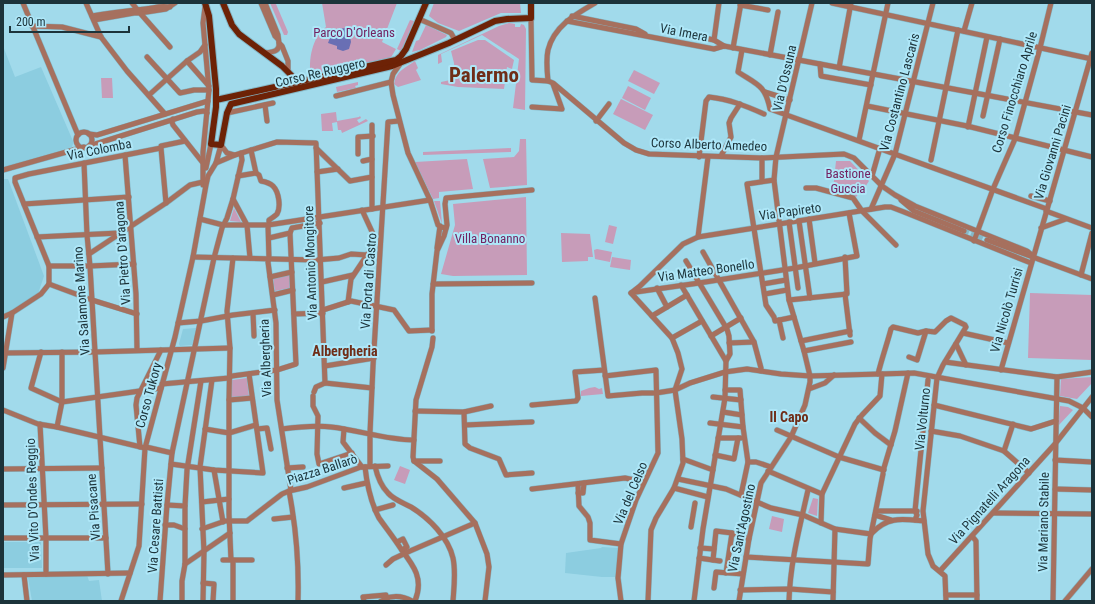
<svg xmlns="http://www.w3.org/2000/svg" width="1095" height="604" font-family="'Roboto Condensed',sans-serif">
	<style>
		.built { fill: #8ccde0 }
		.green { fill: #c79cb9 }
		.water { fill: #696fb4 }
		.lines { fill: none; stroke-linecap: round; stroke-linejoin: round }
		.minor-tunnel { stroke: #86b9c8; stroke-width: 5; stroke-dasharray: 5 2.5; stroke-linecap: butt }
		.minor-casing { stroke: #84b5c4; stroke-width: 6 }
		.major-casing { stroke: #84b5c4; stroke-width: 8 }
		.minor { stroke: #a6705e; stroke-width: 5 }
		.major { stroke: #6d2206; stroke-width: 6 }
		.labels { text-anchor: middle; stroke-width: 4; stroke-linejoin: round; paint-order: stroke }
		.park-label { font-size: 13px; fill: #732261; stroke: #aee7f8 }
		.street-label { font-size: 13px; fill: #1c333a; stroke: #aee7f8 }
		.neighbourhood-label { font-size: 14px; font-weight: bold; fill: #6f2d17; stroke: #aee7f8 }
		.town-label { font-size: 21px; font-weight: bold; fill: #6f2d17; stroke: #aee7f8 }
	</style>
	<rect width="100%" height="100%" fill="#a1daeb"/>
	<!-- built -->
	<g class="built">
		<polygon points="3,46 15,77 41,67 73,141 73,144 72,147 3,167"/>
		<polygon points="3,179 8,179 44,276 38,294 3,315"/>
		<polygon points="196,328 192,345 180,346 179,344 183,329"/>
		<polygon points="3,542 41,542 42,568 3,568"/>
		<polygon points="602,547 619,548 616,577 602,577 565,573 566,553 601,548"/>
		<polygon points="87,575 89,581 99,580 102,601 32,601 28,578"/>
	</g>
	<!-- green -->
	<g class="green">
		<polygon points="270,3 276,4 288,32 287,35 284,35"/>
		<path d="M322,3H397L382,42L396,49L390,59L311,76C308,61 312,37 326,27Z"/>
		<polygon points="434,3 520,3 521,13 501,13 459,31 438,23 429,16"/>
		<polygon points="410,20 414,21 401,51 397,49"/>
		<polygon points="509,23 515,24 515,27 520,27 521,24 524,25 526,29 525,110 513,108 519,59 482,35 441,54 442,62 438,64 438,55 499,26"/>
		<polygon points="426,25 447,35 446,37 420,50 412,52 416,41 419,40"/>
		<polygon points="478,40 485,40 514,60 512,69 507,67 504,89 458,87 441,84 441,82 455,79 454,63 451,51"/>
		<path d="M415,61L418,68L416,70L421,80L398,87L394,84C396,71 405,68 415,61Z"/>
		<polygon points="634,70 660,83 654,94 628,81"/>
		<polygon points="101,78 112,78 113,98 102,98"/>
		<polygon points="358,82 358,85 355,86 356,88 337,92 336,87"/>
		<polygon points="628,86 651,98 645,110 622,98"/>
		<polygon points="621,99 653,115 645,130 613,114"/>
		<polygon points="336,112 337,121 359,117 360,116 361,118 357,120 359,123 366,119 368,121 342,133 341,130 338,130 337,122 332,123 333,131 322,131 321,114"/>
		<polygon points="520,139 526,139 527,185 490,188 483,159 514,157 519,151"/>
		<polygon points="511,148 511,152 423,155 423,152"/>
		<polygon points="467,159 473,189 439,192 439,198 433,199 415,162"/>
		<polygon points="836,161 850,161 869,181 865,187 863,186 855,199 833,190"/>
		<polygon points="526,197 527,275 453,276 441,274 455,225 453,204"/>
		<polygon points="440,201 442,224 434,201"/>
		<polygon points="234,208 241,222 230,221"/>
		<polygon points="609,225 617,227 613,244 605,242"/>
		<polygon points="561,233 590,234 593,257 588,257 588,261 562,262"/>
		<polygon points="597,249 612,252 610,262 595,259 594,250"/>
		<polygon points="612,257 631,260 630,270 610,267"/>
		<polygon points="290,275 290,288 275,291 273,279"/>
		<polygon points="1030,293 1092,295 1092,360 1028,358"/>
		<polygon points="1092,377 1092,383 1077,399 1060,396 1061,379"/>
		<polygon points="247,378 249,396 232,398 232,380"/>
		<polygon points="595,387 599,389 602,388 603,394 581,396 581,391 589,388"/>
		<polygon points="1060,406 1068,407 1073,410 1058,426"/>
		<polygon points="400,466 410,470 405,484 394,480"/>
		<polygon points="813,498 818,499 817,516 808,513"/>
		<polygon points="772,516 784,519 782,532 769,529"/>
	</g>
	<!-- water -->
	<g class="water">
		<polygon points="345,28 349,31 351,42 349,49 343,51 337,49 337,46 328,43 331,35 337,34 339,29"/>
		<circle cx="487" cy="239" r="6"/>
	</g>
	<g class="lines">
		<!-- minor-tunnel -->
		<polyline class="minor-tunnel" points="964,231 987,240"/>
		<defs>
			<g id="minor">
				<polyline points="23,3 78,135"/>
				<polyline points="86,3 101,37 127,71 165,114"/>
				<polyline points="132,3 140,13 166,9 175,3"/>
				<polyline points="261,3 275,36 278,39"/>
				<polyline points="265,3 278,35 279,43 282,46 288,61 288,71"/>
				<polyline points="832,3 1092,59"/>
				<polyline points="740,5 768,10"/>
				<path d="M92,16C110,13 127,11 145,9C155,8 159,5 170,7"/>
				<polyline points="572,16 636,29 645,34"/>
				<polyline points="531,18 532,80 548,81 553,83 624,143 636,150 649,154 762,158 844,154 854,158 882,186 895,195 915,206 1027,251 1033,256"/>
				<polyline points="419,19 451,33 455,40"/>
				<polyline points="94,20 134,13 140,13 170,47"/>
				<polyline points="567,21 714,49 724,46 1092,115"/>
				<polyline points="32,26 62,27 101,37"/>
				<polyline points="682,30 685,34 714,40 724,46"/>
				<polyline points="964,31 972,3"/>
				<polyline points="714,40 719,3"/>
				<polyline points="733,48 741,3"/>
				<path d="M742,50L738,72C758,85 765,85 770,109L1047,209"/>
				<path d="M264,53C272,52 280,52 279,43"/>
				<polyline points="770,55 778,12"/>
				<polyline points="147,57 180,93 194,90 209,90"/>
				<polyline points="187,61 209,86"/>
				<polyline points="400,64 393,74 391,82 393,95 408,153 430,200 438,225 441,227 446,228"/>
				<polyline points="820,64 821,76 871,85"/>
				<polyline points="839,68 851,3"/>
				<path d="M548,81C547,71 546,59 548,50C554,26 576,14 595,3"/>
				<polyline points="765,92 790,100"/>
				<polyline points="149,95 187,61 200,52 205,45"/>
				<polyline points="336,96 391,82"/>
				<polyline points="265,105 267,121"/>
				<polyline points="867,106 967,126 1092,157"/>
				<polyline points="532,107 562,109 553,84"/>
				<polyline points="227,113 273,103"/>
				<polyline points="983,116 1000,39"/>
				<polyline points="173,119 172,122 173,125 203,163"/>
				<polyline points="596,121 609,104"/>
				<polyline points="372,125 372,209"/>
				<polyline points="968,127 987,37"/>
				<circle cx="84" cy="140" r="8"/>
				<polyline points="89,134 97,135 208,101"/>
				<polyline points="859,140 888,3"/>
				<polyline points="221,145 227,153 234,155"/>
				<polyline points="89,146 197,112 204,111 207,113"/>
				<polyline points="161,148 166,203"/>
				<polyline points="316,148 350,181 372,177"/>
				<polyline points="358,154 358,137 373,136"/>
				<polyline points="125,155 136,294 137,350"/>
				<polyline points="721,156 731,137 729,123 731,118 740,104"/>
				<path d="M699,157L706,101L709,97C729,99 746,106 764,114"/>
				<polyline points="931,160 958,30"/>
				<polyline points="363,161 372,159"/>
				<polyline points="84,163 87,235 90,266 108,574"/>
				<polyline points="216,163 235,155 277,142 316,143 325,383"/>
				<polyline points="206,168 211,144"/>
				<polyline points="3,170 84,147"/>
				<polyline points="317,172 338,169"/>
				<path d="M256,173L259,175L261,181C266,182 270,183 273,186C279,192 281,207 277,214C275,216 272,218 269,220V225"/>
				<polyline points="238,176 256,173 251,150"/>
				<polyline points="872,176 880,148"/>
				<polyline points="774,180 747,184 766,305 774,317 775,321 794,317"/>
				<polyline points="762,181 762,158"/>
				<polyline points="203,185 203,152 209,90 203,23 205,7"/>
				<polyline points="806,188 816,188 853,198 862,211 896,245"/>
				<polyline points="1031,196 1050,201"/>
				<polyline points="233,199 247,225 250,258"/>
				<polyline points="901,200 914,211 964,231"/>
				<polyline points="24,204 129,197"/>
				<polyline points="871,209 895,154 933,3"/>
				<polyline points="1046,211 1092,228"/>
				<polyline points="200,219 223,225 268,225 430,200"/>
				<polyline points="809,219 815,263"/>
				<polyline points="799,221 810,298"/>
				<polyline points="789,222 798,288"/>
				<polyline points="268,225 269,259 268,262 276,323 277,400 291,490"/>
				<polyline points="1041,228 1066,219"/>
				<polyline points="37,237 119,233"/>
				<polyline points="698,237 708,157"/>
				<polyline points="269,238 290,233 292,228 320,223"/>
				<polyline points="987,240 1092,279"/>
				<polyline points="974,241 993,189 1015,139 1040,48 1051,3"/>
				<polyline points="437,248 440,226"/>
				<polyline points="703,252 754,342 761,368 761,371"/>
				<polyline points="89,254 166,203 190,185 203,182"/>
				<polyline points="193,257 316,260 339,258 351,254 367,255"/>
				<polyline points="686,261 727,329 729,336 730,354 726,361"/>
				<polyline points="49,266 90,266 134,264"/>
				<polyline points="1081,275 1092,233"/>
				<polyline points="270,277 292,272"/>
				<polyline points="322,282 353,275"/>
				<polyline points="49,284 49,266 15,182 15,178 29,174 161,148 161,146 185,141"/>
				<polyline points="49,284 92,300 137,314"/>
				<polyline points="433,284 532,283"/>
				<polyline points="763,284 786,280"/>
				<polyline points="681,285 726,361 725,398 703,529 694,601"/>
				<polyline points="657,288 667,307"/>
				<polyline points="636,292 699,283 795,268 857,256 849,213"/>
				<polyline points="631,293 640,286 683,244 698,237 885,207 891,207 904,212 1031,263"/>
				<polyline points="631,293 672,338 678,353 682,369 675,390 682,439 683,463 674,488 656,518 651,530 648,601"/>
				<polyline points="765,294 787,290"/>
				<polyline points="845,294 850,335"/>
				<polyline points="273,295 293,290"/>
				<polyline points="595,298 608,396 642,393 656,393 675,390 690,383 725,372 747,369 781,374 810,376 914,373 1069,401 1083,408 1092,417"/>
				<polyline points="789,300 847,294 845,257"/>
				<polyline points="348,302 351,279 373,246 374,236 362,210"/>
				<polyline points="323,310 351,301 394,310 409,331 432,330"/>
				<polyline points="253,313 254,336"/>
				<polyline points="294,314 323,313"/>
				<polyline points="652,316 687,295"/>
				<polyline points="3,317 12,313 41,294 49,284"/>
				<polyline points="779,320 783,338"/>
				<polyline points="178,323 201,321 233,315 275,310"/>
				<polyline points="432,331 432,294 437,251 444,236 447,225 445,204 446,198 532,190"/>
				<polyline points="963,333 1008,343"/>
				<polyline points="711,336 741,318"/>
				<polyline points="672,338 702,321"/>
				<polyline points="801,341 850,331"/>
				<polyline points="729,343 754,342"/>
				<polyline points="956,344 966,365"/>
				<polyline points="804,351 851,342"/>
				<polyline points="41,352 31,388 62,402 161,388"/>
				<polyline points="3,353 95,352 230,348"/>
				<polyline points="909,357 917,360 926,331"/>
				<polyline points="945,362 1057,377 1092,372"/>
				<polyline points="325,366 374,358"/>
				<polyline points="3,368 12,313"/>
				<polyline points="1001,370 1092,53"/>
				<path d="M878,374C882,358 887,344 891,329L893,327L918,333L926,331L935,332L946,321L951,318L965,325L966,327L943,365L937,378L923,511L928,554L933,566L945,576L946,601"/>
				<polyline points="605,376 656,370 658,453 636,500 621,544 618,578 621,601"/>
				<polyline points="162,384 229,378 232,376 277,370 296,364 290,233"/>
				<polyline points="809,389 825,383 834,375"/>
				<polyline points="725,390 740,390 743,427 748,462 741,495"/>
				<polyline points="314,392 316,387 325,383 372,388"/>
				<polyline points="313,396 313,406 318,416 317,454 319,464 352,453"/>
				<polyline points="713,397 741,400"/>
				<polyline points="229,400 252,398"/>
				<polyline points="532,405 576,401 578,398 575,372 604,370"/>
				<polyline points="934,405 1031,429 1056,421"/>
				<polyline points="3,410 38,424 57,427 145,448"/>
				<polyline points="415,411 464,412 491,406"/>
				<polyline points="464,412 465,444 470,448 499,459 506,475 532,473"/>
				<polyline points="723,412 742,415"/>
				<polyline points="859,418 875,433 891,445"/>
				<polyline points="710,423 743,427"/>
				<polyline points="40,424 46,538 46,574"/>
				<polyline points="465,425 532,422"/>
				<polyline points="57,427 62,402 62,352"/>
				<polyline points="205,429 229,433 256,425"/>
				<polyline points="257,429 267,428 271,449"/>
				<path d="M282,429C298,427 315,425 331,427C359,430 386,440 414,440"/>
				<polyline points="344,429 343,442 362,467"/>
				<polyline points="777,430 839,457 884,470"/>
				<polyline points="931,431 960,436 1004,451 1029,473"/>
				<polyline points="718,438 741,438"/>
				<polyline points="140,447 136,405 137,398 161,350"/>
				<polyline points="146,447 172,453"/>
				<polyline points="1004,451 1013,424"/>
				<polyline points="715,455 734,459 738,438"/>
				<polyline points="683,459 713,470"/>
				<polyline points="1055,460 1092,462"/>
				<polyline points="414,461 437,479 475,523 487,554 489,567 485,601"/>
				<polyline points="414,461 413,457 416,400 432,347 433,338"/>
				<polyline points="414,461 440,461"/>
				<polyline points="748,462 756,462 771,467"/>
				<polyline points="171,464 214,470 263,473 249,374"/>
				<polyline points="370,466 370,433 373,366 388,122 399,121"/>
				<path d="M375,466C377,475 381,486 388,493C394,500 404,503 411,507C429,518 448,537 453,558C456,572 454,587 453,601"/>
				<path d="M365,467C367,485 370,501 379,518C386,528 394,538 401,549C414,566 424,579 415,601"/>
				<polyline points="287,468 303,467"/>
				<polyline points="3,469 102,468"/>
				<polyline points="214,470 223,522"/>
				<polyline points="768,471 822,494 821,523"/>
				<polyline points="883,471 895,431 908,373"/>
				<polyline points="678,479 726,489 771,508 803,515 835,529 871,534"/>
				<polyline points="578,484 579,506 588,517 590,523 590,540 621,544"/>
				<polyline points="344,488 366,483"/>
				<polyline points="674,488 708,497"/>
				<polyline points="532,489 625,478 644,482"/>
				<polyline points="1055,489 1092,490"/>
				<path d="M289,491C296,527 299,565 298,601"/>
				<polyline points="578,493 583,493 584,483"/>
				<polyline points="822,494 855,424 862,415 880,396 882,374"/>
				<polyline points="202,502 229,499"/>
				<polyline points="3,505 142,504"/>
				<polyline points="167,505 185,506"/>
				<polyline points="375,510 393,505"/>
				<polyline points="876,511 917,511"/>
				<polyline points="993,513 1092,514"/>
				<polyline points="875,515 891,520"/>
				<polyline points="274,519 293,517"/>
				<polyline points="915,520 917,515 915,511 928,380"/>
				<polyline points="165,525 174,525 185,529"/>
				<polyline points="691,527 695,503"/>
				<polyline points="202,529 225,521 247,521 282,494 289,491 307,487 361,467 388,466"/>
				<path d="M872,533C888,516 902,519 924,521"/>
				<polyline points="972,536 976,541 977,601"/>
				<polyline points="3,538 106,538"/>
				<polyline points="397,542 403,539 407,547 402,550"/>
				<polyline points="700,548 714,549"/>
				<polyline points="746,557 868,564 870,539 883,474"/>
				<polyline points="699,558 720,561"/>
				<polyline points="223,560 252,560"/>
				<polyline points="231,560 229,514 229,400 230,348 227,311 233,258"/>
				<polyline points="233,560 233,601"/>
				<polyline points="713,560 716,531 732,533 749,539"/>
				<polyline points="185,564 230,533"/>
				<polyline points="386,565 393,559 410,551 475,523"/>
				<polyline points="940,571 1055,444 1092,397"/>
				<polyline points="726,573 732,533"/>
				<polyline points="3,575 130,573"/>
				<polyline points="24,575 27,601"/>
				<polyline points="203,583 214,584 213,601"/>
				<polyline points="714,588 716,572 743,574"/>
				<polyline points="740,590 790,589 833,592"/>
				<polyline points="946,595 977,595"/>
				<path d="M384,599C394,595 403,596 412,601"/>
				<polyline points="121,601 139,546 145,448 175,337 193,257 206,185 208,176 216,163 221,145"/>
				<polyline points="160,601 167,505 172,453 214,258 222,228 227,218 233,199 242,160 241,153"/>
				<polyline points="182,601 182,581 185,564 185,506 187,470 201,381"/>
				<polyline points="203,601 204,552 200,467 212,380"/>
				<polyline points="364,601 363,597 386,595 387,599 381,601"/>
				<polyline points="739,601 749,539 761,483 791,437 805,405 810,382 810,376 804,351 789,300 774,180 776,157 812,3"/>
				<path d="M789,601C790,563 800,526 808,490"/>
				<polyline points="833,601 835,529"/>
				<polyline points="1053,601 1057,377"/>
				<polyline points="1065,601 1092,569"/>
			</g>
			<g id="major">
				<polyline points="205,3 209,16 216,89 216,107 211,144 221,145 227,113 231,104 392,66 449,43 495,21 507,19 531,18 531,3"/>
				<polyline points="223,3 232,25 239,34 282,66 298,82"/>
				<polyline points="216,100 396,60 401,56 406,49 426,3"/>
			</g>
		</defs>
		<!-- minor casing -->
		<use href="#minor" class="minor-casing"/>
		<!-- major casing -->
		<use href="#major" class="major-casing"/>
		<!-- minor -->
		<use href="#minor" class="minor"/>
		<!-- major -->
		<use href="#major" class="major"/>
	</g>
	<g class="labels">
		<!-- park labels -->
		<g class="park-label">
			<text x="354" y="37">Parco D'Orleans</text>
			<text x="848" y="178">Bastione<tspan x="848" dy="15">Guccia</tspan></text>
			<text x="490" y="243">Villa Bonanno</text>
		</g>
		<!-- street labels -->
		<g class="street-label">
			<text transform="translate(684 32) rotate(11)" y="5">Via Imera</text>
			<text transform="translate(320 72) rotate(-13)" y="5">Corso Re Ruggero</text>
			<text transform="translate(784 78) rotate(-77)" y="5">Via D'Ossuna</text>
			<text transform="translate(899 92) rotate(-75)" y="5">Via Costantino Lascaris</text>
			<text transform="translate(1014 92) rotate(-73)" y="5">Corso Finocchiaro Aprile</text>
			<text transform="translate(709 144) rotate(2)" y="5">Corso Alberto Amedeo</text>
			<text transform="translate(99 149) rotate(-11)" y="5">Via Colomba</text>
			<text transform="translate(1052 152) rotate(-73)" y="5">Via Giovanni Pacini</text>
			<text transform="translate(790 211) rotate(-8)" y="5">Via Papireto</text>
			<text transform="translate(122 253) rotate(-94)" y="5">Via Pietro D'aragona</text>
			<text transform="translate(310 263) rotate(-92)" y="5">Via Antonio Mongitore</text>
			<text transform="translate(706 270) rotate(-8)" y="5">Via Matteo Bonello</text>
			<text transform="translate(368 281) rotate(-86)" y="5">Via Porta di Castro</text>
			<text transform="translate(81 301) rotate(-94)" y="5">Via Salamone Marino</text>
			<text transform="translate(1006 310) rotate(-74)" y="5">Via Nicolò Turrisi</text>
			<text transform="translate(265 358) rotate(-92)" y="5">Via Albergheria</text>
			<text transform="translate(148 395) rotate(-75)" y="5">Corso Tukory</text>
			<text transform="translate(922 419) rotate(-84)" y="5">Via Volturno</text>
			<text transform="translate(322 469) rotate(-18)" y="5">Piazza Ballarò</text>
			<text transform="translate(630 493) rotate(-67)" y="5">Via del Celso</text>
			<text transform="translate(32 500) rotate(-92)" y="5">Via Vito D'Ondes Reggio</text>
			<text transform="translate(989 500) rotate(-48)" y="5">Via Pignatelli Aragona</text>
			<text transform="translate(93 507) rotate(-94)" y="5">Via Pisacane</text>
			<text transform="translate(1043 522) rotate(-89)" y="5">Via Mariano Stabile</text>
			<text transform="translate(155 526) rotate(-86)" y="5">Via Cesare Battisti</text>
			<text transform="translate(741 528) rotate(-78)" y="5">Via Sant'Agostino</text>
		</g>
		<!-- neighbourhood labels -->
		<g class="neighbourhood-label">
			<text x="345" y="356">Albergheria</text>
			<text x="789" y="422">Il Capo</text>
		</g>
		<!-- town labels -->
		<g class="town-label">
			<text x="484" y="82">Palermo</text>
		</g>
	</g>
	<!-- border -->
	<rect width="1095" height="604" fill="none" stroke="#1c333a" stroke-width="8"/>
	<!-- scale -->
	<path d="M10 26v6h119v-6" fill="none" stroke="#1c333a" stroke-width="2"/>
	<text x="16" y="26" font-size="12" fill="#1c333a" stroke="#aee7f8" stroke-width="3" paint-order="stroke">200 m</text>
</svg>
